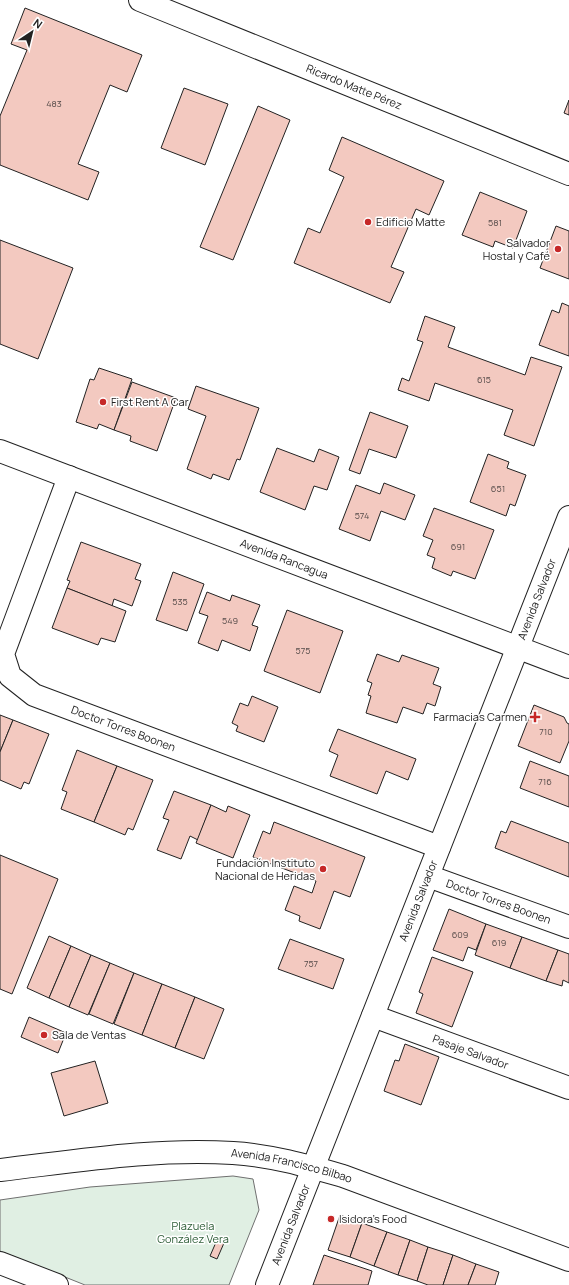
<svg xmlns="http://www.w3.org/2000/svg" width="569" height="1285" font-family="Manrope,sans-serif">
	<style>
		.green { fill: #e0efe3; stroke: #6f6f6f }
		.building { fill: #f3c9c0; stroke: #222 }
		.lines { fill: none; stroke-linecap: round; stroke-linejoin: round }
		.minor-casing { stroke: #222; stroke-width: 24 }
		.secondary-casing { stroke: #222; stroke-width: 24 }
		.primary-casing { stroke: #222; stroke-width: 24 }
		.minor { stroke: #fff; stroke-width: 22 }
		.secondary { stroke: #fff; stroke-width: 22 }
		.primary { stroke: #fff; stroke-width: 22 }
		.poi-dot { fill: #c62828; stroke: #fff; stroke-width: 1.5 }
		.labels { text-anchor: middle; stroke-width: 3; stroke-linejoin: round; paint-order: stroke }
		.number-label { font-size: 9px; fill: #564c4a }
		.street-label { font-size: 11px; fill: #222; stroke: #fff }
		.poi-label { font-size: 11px; fill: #222; stroke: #fff; text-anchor: start }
		.park-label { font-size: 11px; fill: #2f5e38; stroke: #fff }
	</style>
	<rect width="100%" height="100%" fill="#fff"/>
	<!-- green -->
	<polygon class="green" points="233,1176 253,1179 259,1210 229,1285 85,1285 0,1251 0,1200 90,1187"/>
	<!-- building -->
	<g class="building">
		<polygon points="25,8 142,55 127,92 110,85 78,164 99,172 88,200 0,165 0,116 27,50 11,44"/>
		<polygon points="184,88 228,104 205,165 161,148"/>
		<polygon points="569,100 569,115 564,113"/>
		<polygon points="258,106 290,120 233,260 200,247"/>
		<polygon points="342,137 444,181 429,215 416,209 391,267 404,272 390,303 294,263 308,228 320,233 344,177 329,170"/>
		<polygon points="480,192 527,211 513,248 495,241 493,247 462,235"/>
		<polygon points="556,226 569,231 569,279 540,268"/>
		<polygon points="0,240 73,268 38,359 0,344"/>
		<polygon points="562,303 569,306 569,356 539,345 552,310 559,313"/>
		<polygon points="425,316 455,327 448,347 525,375 531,357 562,367 534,446 504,435 513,410 435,383 429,401 398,390 402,378 409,381 423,342 417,340"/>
		<polygon points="99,368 132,379 114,430 99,424 97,429 76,422 90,379 94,380"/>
		<polygon points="132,382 176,398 157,451 130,441 131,436 114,430"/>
		<polygon points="196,386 259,408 240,460 237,459 229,480 213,474 211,479 187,469 206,416 188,409"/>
		<polygon points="370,412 408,426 396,458 369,449 360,474 349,470"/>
		<polygon points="277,448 314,462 319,449 339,457 327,490 314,486 305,510 260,492"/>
		<polygon points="488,454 509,462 507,468 526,475 515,506 510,504 506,516 470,502"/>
		<polygon points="384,483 415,495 405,520 381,511 370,541 339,529 356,485 380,494"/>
		<polygon points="434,508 494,530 475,579 453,571 451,576 432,568 435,558 427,555 433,540 423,536"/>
		<polygon points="81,542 141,564 135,579 141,581 132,606 114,599 112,606 67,588 70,581 67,580"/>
		<polygon points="173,572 204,584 187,631 156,620"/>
		<polygon points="67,588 126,611 115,642 101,638 98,645 52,628"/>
		<polygon points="207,592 230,601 232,595 260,605 252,625 258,627 250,651 222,640 218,651 198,643 208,616 199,613"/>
		<polygon points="287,610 343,631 320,693 264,671"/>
		<polygon points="377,654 399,662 402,655 439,668 433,684 441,687 435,706 427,703 423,714 403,707 397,723 366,713 371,696 368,695 372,683 367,681"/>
		<polygon points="252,696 278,707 264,742 236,731 238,726 232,723 240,703 248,706"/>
		<polygon points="534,705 564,717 567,723 569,724 569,741 560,763 518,746"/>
		<polygon points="0,715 13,720 0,752"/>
		<polygon points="13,720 49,734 29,784 24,782 21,789 0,780 0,752"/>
		<polygon points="338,729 416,759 408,780 386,771 377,794 330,776 338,755 329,751"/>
		<polygon points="77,750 117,766 94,822 61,809 67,792 62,790"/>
		<polygon points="530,761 569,776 569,807 520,788"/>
		<polygon points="117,766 153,780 133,830 128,828 125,835 94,822"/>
		<polygon points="174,791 211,805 198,840 190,836 181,859 157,850 169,820 163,818"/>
		<polygon points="211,805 226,812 228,806 250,815 233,858 196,843"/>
		<polygon points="511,821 569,843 569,877 495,848 501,831 506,833"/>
		<polygon points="274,822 365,857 350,897 334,891 320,929 299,921 300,916 285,910 294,886 312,893 316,881 253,857 263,831 270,834"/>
		<polygon points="0,855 58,879 12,994 0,989"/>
		<polygon points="449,909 486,924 476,950 468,947 463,961 433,950"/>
		<polygon points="486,924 522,937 510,968 475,955"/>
		<polygon points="49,936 71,946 49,998 27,988"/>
		<polygon points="522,937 558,950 546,981 510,968"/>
		<polygon points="290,939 344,959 333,989 278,969"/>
		<polygon points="71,946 91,955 69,1007 49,998"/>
		<polygon points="558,950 569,954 569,983 563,980 562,986 546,981"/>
		<polygon points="91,955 110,963 88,1015 69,1007"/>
		<polygon points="432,957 473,972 452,1027 416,1013 423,994 419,992"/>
		<polygon points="110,963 134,973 113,1024 89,1014"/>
		<polygon points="134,973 162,984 142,1035 114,1024"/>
		<polygon points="162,984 195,997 175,1048 142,1035"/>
		<polygon points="195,997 224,1009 204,1059 175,1048"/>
		<polygon points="29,1017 66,1033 58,1053 21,1037"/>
		<polygon points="405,1044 439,1057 421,1105 384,1091 395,1060 399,1061"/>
		<polygon points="95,1061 108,1103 64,1116 51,1073"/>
		<polygon points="340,1215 362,1223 350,1257 328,1250"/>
		<polygon points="362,1223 387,1232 374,1266 350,1257"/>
		<polygon points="387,1232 410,1240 398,1275 374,1266"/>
		<polygon points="217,1240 224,1243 217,1259 210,1256"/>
		<polygon points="410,1240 428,1247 417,1281 398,1275"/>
		<polygon points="428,1247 453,1255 443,1285 428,1285 417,1281"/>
		<polygon points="324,1255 372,1271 368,1285 313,1285"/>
		<polygon points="453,1255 476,1264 468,1285 443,1285"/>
		<polygon points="476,1264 499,1272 495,1285 468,1285"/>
	</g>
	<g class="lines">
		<defs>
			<g id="minor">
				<path id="s1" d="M140,0L569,174"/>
				<path id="s2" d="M69,477L3,654L10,676L34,695L439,847"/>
				<path id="s3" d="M428,876L569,927"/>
				<path id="s4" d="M373,1016L569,1088"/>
				<polyline points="0,1263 57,1285"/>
			</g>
			<g id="secondary">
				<path id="s5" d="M267,1285L569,517"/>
			</g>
			<g id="primary">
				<path id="s6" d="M0,451L569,667"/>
				<path id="s7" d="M0,1170C77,1161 155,1148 233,1153C270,1155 308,1166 343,1176L569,1260"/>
			</g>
		</defs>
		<!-- minor casing -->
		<use href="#minor" class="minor-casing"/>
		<!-- secondary casing -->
		<use href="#secondary" class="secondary-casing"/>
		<!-- primary casing -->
		<use href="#primary" class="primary-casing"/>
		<!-- minor -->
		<use href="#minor" class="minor"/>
		<!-- secondary -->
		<use href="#secondary" class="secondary"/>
		<!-- primary -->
		<use href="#primary" class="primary"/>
	</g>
	<!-- markers -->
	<g class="poi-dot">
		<circle cx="368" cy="222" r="4"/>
		<circle cx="558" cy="249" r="4"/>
		<circle cx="103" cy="402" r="4"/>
		<path d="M533 711h4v4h4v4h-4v4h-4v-4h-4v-4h4z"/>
		<circle cx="323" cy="869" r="4"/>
		<circle cx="44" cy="1035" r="4"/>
		<circle cx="331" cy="1219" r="4"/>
	</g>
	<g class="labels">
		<!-- number labels -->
		<g class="number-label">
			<text x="54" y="107">483</text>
			<text x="495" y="226">581</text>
			<text x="484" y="383">615</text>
			<text x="498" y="492">651</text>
			<text x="362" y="519">574</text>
			<text x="458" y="550">691</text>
			<text x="180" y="605">535</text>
			<text x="230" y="624">549</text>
			<text x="303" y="654">575</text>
			<text x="546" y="735">710</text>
			<text x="545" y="785">716</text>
			<text x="460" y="938">609</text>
			<text x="499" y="946">619</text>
			<text x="311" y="967">757</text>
		</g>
		<!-- street labels -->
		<g class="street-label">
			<text dy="4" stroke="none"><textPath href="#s1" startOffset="231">Ricardo Matte Pérez</textPath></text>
			<text dy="4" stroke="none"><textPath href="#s6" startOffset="304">Avenida Rancagua</textPath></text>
			<text dy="4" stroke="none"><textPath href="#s5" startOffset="737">Avenida Salvador</textPath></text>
			<text dy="4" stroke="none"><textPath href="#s2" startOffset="338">Doctor Torres Boonen</textPath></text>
			<text dy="4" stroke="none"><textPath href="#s5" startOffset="413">Avenida Salvador</textPath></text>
			<text dy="4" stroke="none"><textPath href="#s3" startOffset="75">Doctor Torres Boonen</textPath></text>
			<text dy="4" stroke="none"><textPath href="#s4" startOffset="104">Pasaje Salvador</textPath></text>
			<text dy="4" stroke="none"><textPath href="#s7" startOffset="294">Avenida Francisco Bilbao</textPath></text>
			<text dy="4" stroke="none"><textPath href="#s5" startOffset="65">Avenida Salvador</textPath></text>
		</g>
		<!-- poi labels -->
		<g class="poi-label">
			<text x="376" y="226">Edificio Matte</text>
			<text x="550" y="247" text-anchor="end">Salvador<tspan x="550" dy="13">Hostal y Café</tspan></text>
			<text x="111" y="406">First Rent A Car</text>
			<text x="527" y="721" text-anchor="end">Farmacias Carmen</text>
			<text x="315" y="867" text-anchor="end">Fundación Instituto<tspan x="315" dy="13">Nacional de Heridas</tspan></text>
			<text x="52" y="1039">Sala de Ventas</text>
			<text x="339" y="1223">Isidora's Food</text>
		</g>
		<!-- park labels -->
		<g class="park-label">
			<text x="193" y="1230">Plazuela<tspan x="193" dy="13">González Vera</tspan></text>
		</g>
	</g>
	<!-- north arrow -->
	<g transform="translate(32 32) rotate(35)" stroke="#ffffff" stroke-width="3" paint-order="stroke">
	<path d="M0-3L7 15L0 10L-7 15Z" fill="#222222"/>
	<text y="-6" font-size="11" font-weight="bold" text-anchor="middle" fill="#222222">N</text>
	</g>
</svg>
